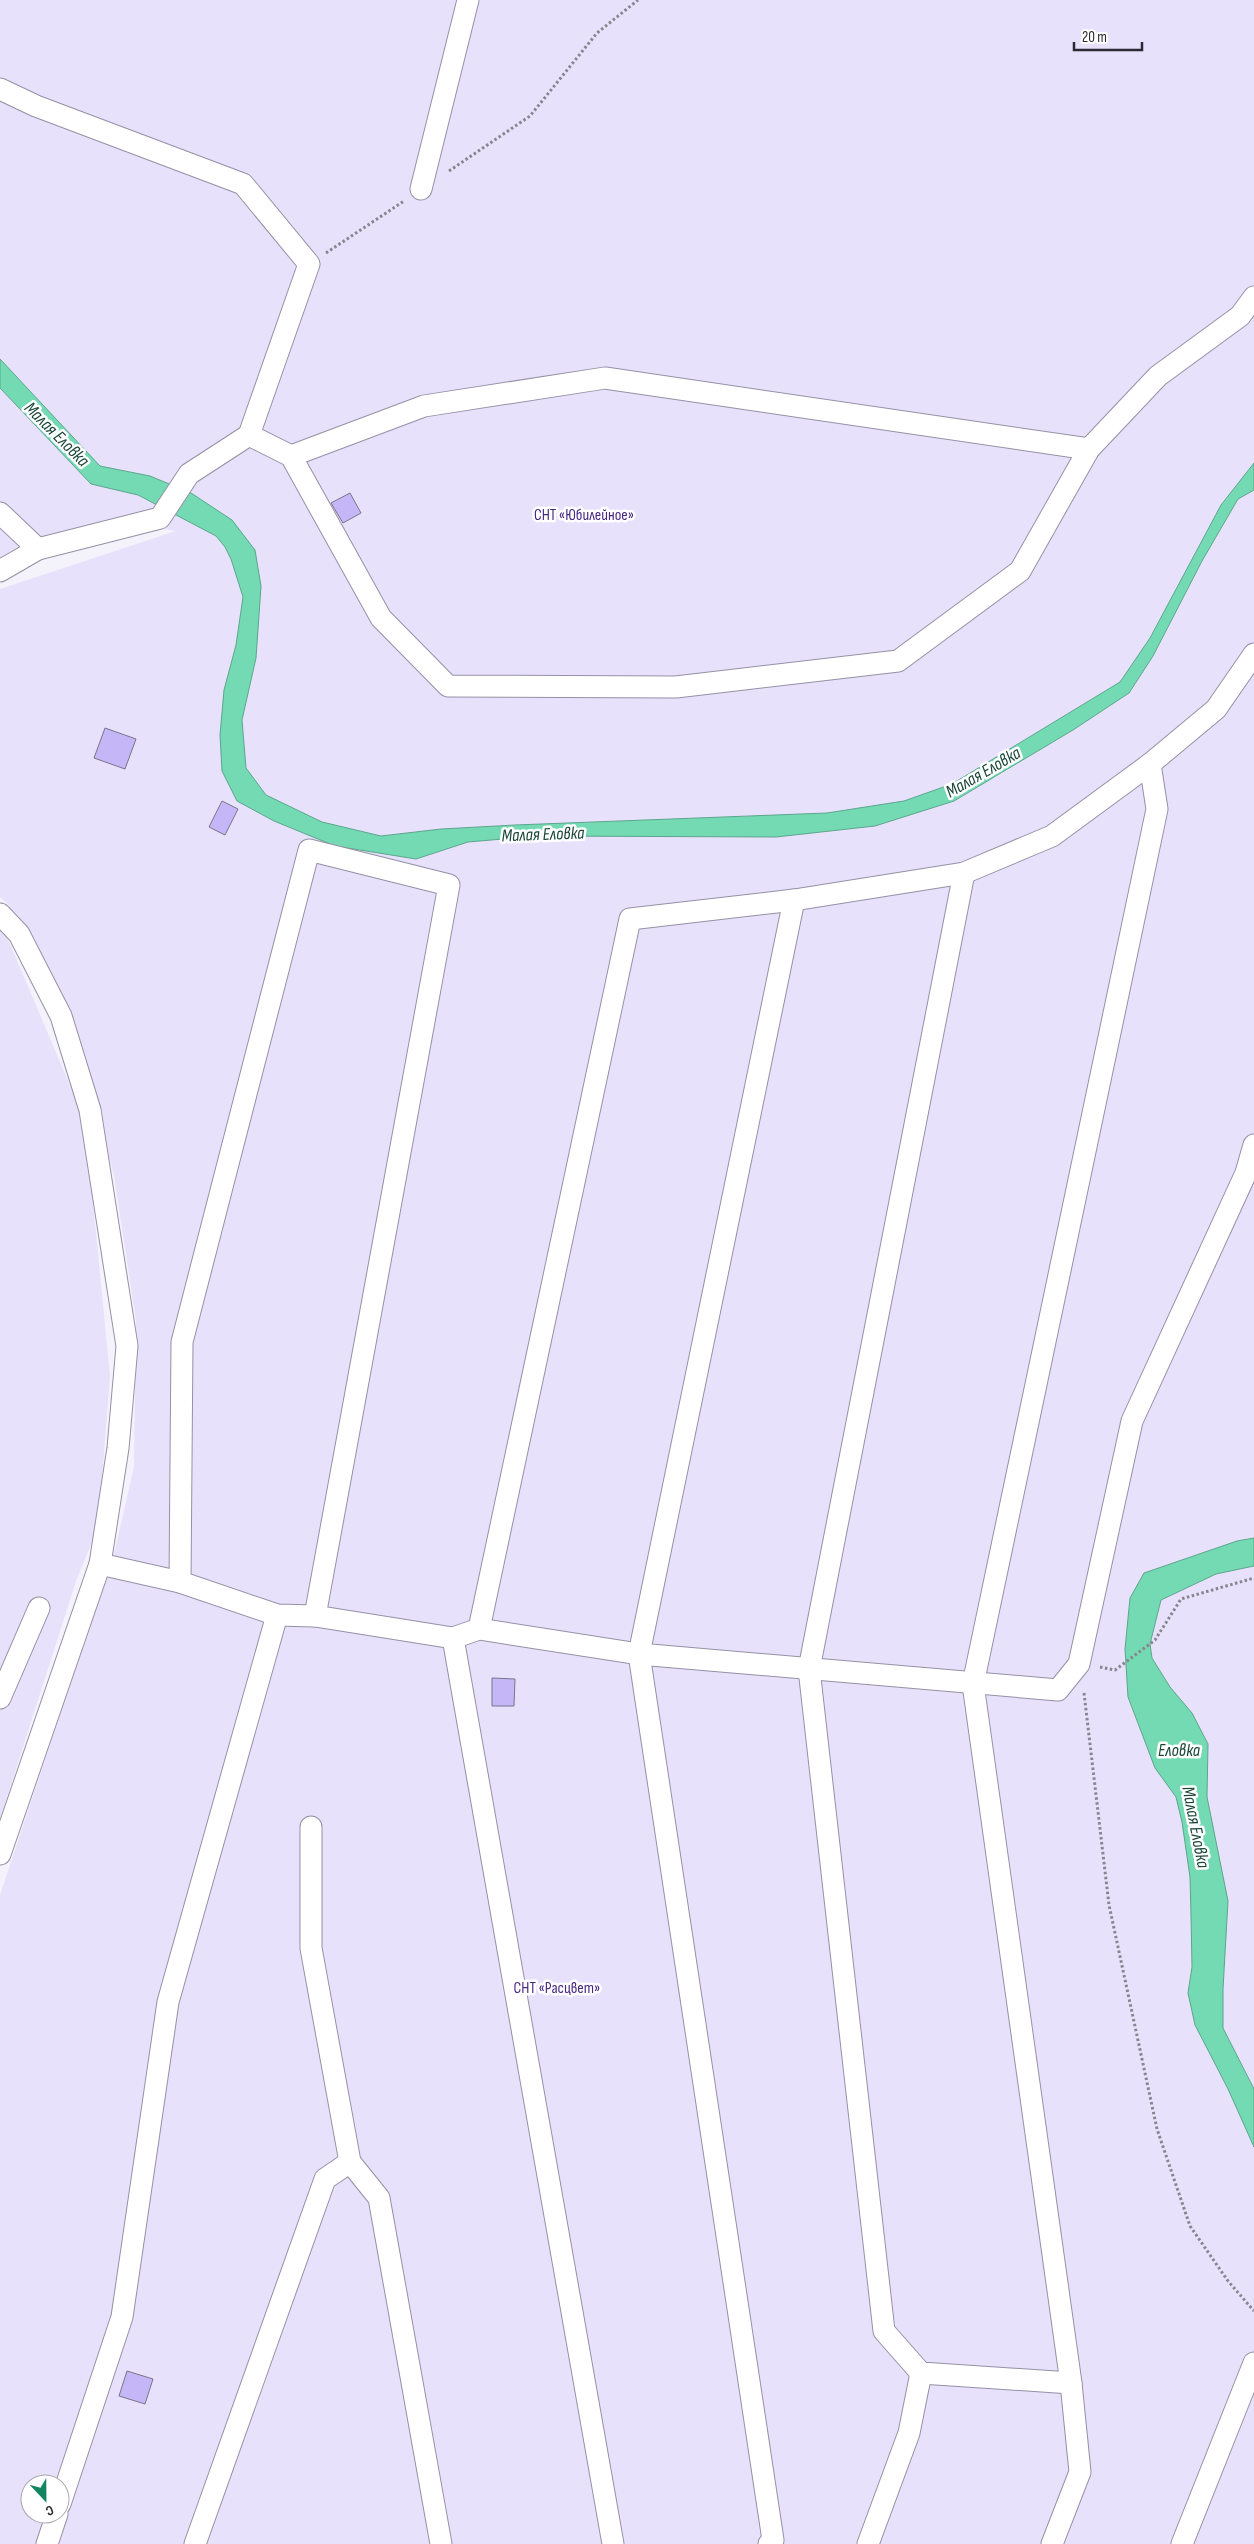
<svg xmlns="http://www.w3.org/2000/svg" width="1254" height="2544" font-family="'Sofia Sans Condensed',sans-serif">
	<style>
		.green { fill: #e7e1fc; fill-rule: evenodd }
		.water { fill: #73dab3; stroke: #5da58c }
		.building { fill: #c5b7f7; stroke: #797589 }
		.lines { fill: none; stroke-linecap: round; stroke-linejoin: round }
		.minor-casing { stroke: #9591a5; stroke-width: 23 }
		.path { stroke: #87858e; stroke-width: 3; stroke-dasharray: 2.5 2.5; stroke-linecap: butt }
		.minor { stroke: #fff; stroke-width: 21 }
		.labels { text-anchor: middle; stroke-width: 5; stroke-linejoin: round; paint-order: stroke }
		.park-label { font-size: 16px; fill: #472882; stroke: #fff }
		.water-label { font-size: 18px; font-style: italic; fill: #1b4737; stroke: #fff }
	</style>
	<rect width="100%" height="100%" fill="#f4f2fb"/>
	<!-- green -->
	<g class="green">
		<polygon points="0,0 1254,0 1254,463 1221,505 1150,638 1120,682 952,784 904,801 827,813 515,825 441,829 381,836 322,822 266,795 246,768 242,720 256,658 255,550 150,476 100,466 0,359"/>
		<path d="M0,388L91,484L138,495L216,536L225,547L231,559L243,597L236,645L224,690L237,800L274,821L335,846L416,859L468,842L538,836L776,837L995,778L1129,693L1153,656L1202,561L1238,499L1254,490V1538L1237,1541L1144,1573L1149,1748L1155,1768L1176,1797L1182,1822L1190,1877L1191,1915L1192,1967L1188,1993L1254,2147V2544H0V1895L115,1550L134,1467L136,1321L114,1175L69,1013L9,905L0,897V589L176,531L113,520L46,535L0,562ZM30,2484H60V2514H30Z"/>
		<polygon points="0,928 7,937 85,1121 110,1376 98,1528 77,1578 0,1819"/>
		<polygon points="1254,1566 1254,2089 1223,2028 1223,1989 1228,1901 1207,1797 1208,1744 1192,1713 1170,1687 1152,1658 1150,1645 1161,1600 1216,1574"/>
	</g>
	<!-- water -->
	<g class="water">
		<polygon points="0,359 100,466 150,476 191,493 232,520 255,550 261,586 256,658 242,720 246,768 266,795 322,822 381,836 441,829 515,825 827,813 904,801 952,784 1120,682 1150,638 1221,505 1254,463 1254,490 1238,499 1202,561 1153,656 1129,693 1073,730 954,801 875,826 776,837 538,836 468,842 416,859 335,846 274,821 237,801 222,771 220,735 224,690 236,645 243,597 231,559 225,547 216,536 138,495 91,484 0,388"/>
		<polygon points="1254,1538 1254,1566 1216,1574 1161,1600 1150,1644 1152,1658 1170,1687 1192,1713 1208,1744 1207,1797 1228,1901 1223,1989 1223,2028 1254,2089 1254,2147 1228,2089 1195,2025 1188,1993 1192,1967 1191,1915 1190,1877 1182,1822 1176,1797 1155,1768 1128,1697 1125,1649 1130,1598 1144,1573 1237,1541"/>
	</g>
	<!-- building -->
	<g class="building">
		<polygon points="350,493 361,513 343,523 331,503"/>
		<polygon points="105,728 136,739 125,769 94,758"/>
		<polygon points="222,801 238,809 225,835 209,827"/>
		<polygon points="492,1678 515,1679 514,1706 492,1706"/>
		<polygon points="127,2371 153,2379 145,2404 119,2396"/>
	</g>
	<g class="lines">
		<defs>
			<g id="minor">
				<polyline points="0,89 36,106 243,184 309,264 249,435 189,474 160,518 38,549 0,571"/>
				<polyline points="421,189 468,0"/>
				<polyline points="249,435 291,456 381,618 448,686 676,687 898,661 1020,571 1089,449 1158,376 1240,316 1254,297"/>
				<polyline points="291,456 424,406 605,378 1089,449"/>
				<polyline points="0,513 38,549"/>
				<polyline points="964,873 809,1669 884,2331 921,2373 1071,2383"/>
				<polyline points="0,914 19,934 61,1016 90,1110 127,1346 118,1448 100,1564 0,1854"/>
				<polyline points="100,1564 180,1582 277,1615 315,1616 453,1638 479,1629 639,1654 1058,1690 1079,1664 1132,1421 1246,1173 1254,1145"/>
				<polyline points="180,1582 182,1342 309,850 449,885 315,1616"/>
				<polyline points="479,1629 630,919 794,900 964,873 1052,836 1150,764 1216,709 1254,654"/>
				<polyline points="453,1638 613,2544"/>
				<polyline points="0,1698 39,1608"/>
				<polyline points="311,1827 311,1948 350,2162 379,2198 441,2544"/>
				<polyline points="60,2504 122,2317 168,2002 277,1615"/>
				<polyline points="47,2544 57,2514"/>
				<polyline points="195,2544 325,2179 350,2162"/>
				<polyline points="769,2544 773,2540 639,1654 794,900"/>
				<polyline points="868,2544 909,2433 921,2373"/>
				<polyline points="1052,2544 1080,2472 1071,2383 973,1684 1157,809 1150,764"/>
				<polyline points="1182,2544 1254,2363"/>
			</g>
		</defs>
		<!-- minor casing -->
		<use href="#minor" class="minor-casing"/>
		<!-- path -->
		<g class="path">
			<polyline points="449,171 530,116 597,33 638,0"/>
			<polyline points="326,253 404,201"/>
			<polyline points="1100,1667 1115,1670 1155,1640 1181,1599 1254,1578"/>
			<polyline points="1084,1693 1109,1905 1157,2129 1190,2226 1228,2281 1254,2311"/>
		</g>
		<!-- minor -->
		<use href="#minor" class="minor"/>
	</g>
	<g class="labels">
		<!-- park labels -->
		<g class="park-label">
			<text x="584" y="520">СНТ «Юбилейное»</text>
			<text x="557" y="1993">СНТ «Расцвет»</text>
		</g>
		<!-- water labels -->
		<g class="water-label">
			<text transform="translate(57 434) rotate(45)" y="6">Малая Еловка</text>
			<text transform="translate(983 772) rotate(-30)" y="6">Малая Еловка</text>
			<text transform="translate(543 834) rotate(-2)" y="6">Малая Еловка</text>
			<text x="1179" y="1756">Еловка</text>
			<text transform="translate(1196 1827) rotate(79)" y="6">Малая Еловка</text>
		</g>
	</g>
	<!-- north arrow -->
	<g transform="translate(45 2499) rotate(158)"><circle r="24" fill="#ffffff" stroke="#aaa9ad"/>
	<path d="M0-4L9 19L0 12L-9 19Z" fill="#138563"/>
	<text y="-8" font-size="14" font-weight="bold" text-anchor="middle" fill="#2b2931">С</text>
	</g>
	<!-- scale -->
	<path d="M1074 42v8h68v-8" fill="none" stroke="#2b2931" stroke-width="2.5"/>
	<text x="1082" y="42" font-size="15" fill="#2b2931" stroke="#ffffff" stroke-width="4" paint-order="stroke">20 m</text>
</svg>
